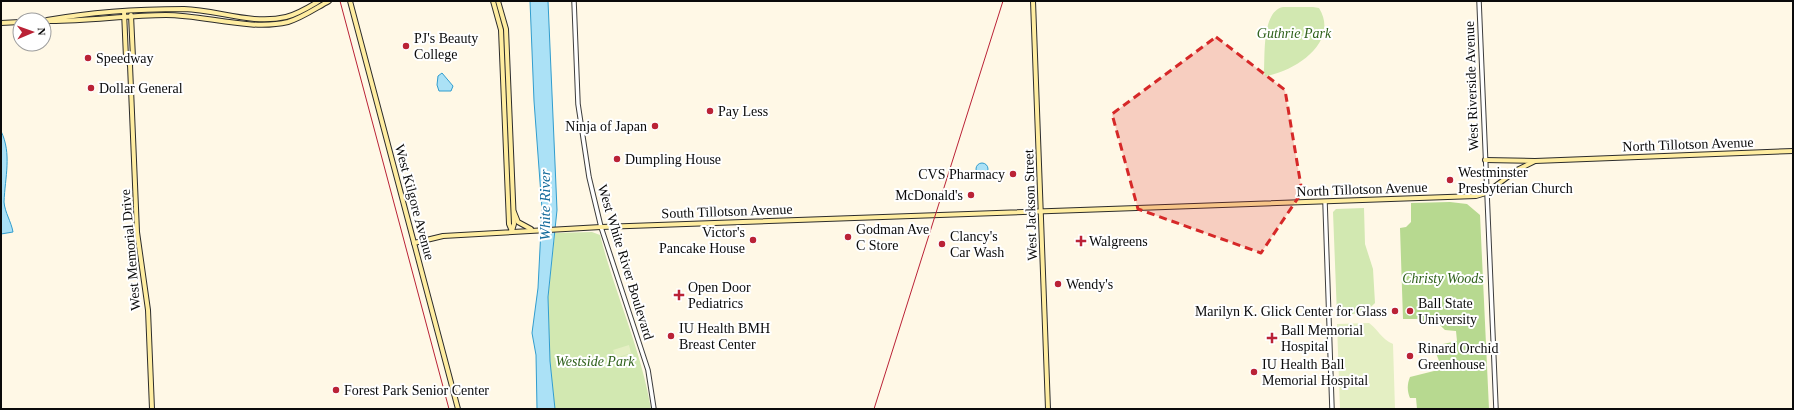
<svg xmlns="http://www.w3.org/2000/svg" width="1794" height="410" font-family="Georgia,serif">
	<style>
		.green { fill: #d2e8b1 }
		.forest { fill: #b7d990 }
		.pitch { fill: #e4efc3 }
		.water { fill: #abe1f6; stroke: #319dce }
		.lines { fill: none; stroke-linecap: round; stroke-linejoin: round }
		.tertiary-casing { stroke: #3d3d3d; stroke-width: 5.5 }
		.secondary-casing { stroke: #2c2c2c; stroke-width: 6 }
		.tertiary { stroke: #fff; stroke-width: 3.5 }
		.secondary { stroke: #ffeda1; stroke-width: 4 }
		.rail { stroke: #ba2236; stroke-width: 1 }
		.marked { fill: #d62828; fill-opacity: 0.2; stroke: #d62828; stroke-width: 3; stroke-dasharray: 8 5; stroke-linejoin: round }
		.poi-dot { fill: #ba2236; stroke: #fff; stroke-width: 1.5 }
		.labels { text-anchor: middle; stroke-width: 4; stroke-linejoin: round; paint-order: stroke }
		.park-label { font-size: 14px; font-style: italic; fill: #2f611b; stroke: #fff }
		.poi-label { font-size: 14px; fill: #0a0a0a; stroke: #fff; text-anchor: start }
		.street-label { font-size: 14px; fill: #0a0a0a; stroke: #fff }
		.water-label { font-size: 15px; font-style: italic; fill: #146b9b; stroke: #fff }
	</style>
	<rect width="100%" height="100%" fill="#fff8e6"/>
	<!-- green -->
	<g class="green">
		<path d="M1283,7H1313L1319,8C1340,42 1295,71 1266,76L1264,73C1265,55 1262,11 1283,7Z"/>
		<path d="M1364,208L1365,244L1373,269L1375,303C1364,315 1353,314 1337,315L1333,212L1336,209Z"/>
		<path d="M592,232L600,235C615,294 641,349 651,409H555L550,361L548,297L555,233Z"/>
	</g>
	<!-- forest -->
	<path class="forest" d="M1450,202L1467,204L1480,215L1489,409H1417L1416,398H1410C1407,391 1407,384 1410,377L1442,369L1436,353L1443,344L1457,341L1456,331L1445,330L1434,319L1426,322L1417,319H1403L1400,228L1406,227L1411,222V203Z"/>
	<!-- pitch -->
	<g class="pitch">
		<path d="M1369,323C1379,330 1380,338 1393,344L1395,409H1340L1337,324Z"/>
		<polygon points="629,345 631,353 616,358 613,350"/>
		<polygon points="632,353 634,361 618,366 616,359"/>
	</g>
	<!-- water -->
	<g class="water">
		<polygon points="530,1 548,1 557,210 548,297 550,361 555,409 537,409 536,355 532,333 538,288 542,209 534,101"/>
		<polygon points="442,73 453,86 451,91 439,91 437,85 438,76"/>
		<path d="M1,131C12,154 5,177 4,202C5,213 11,221 13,232L1,234Z"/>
		<circle cx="982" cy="169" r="6"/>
	</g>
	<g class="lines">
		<defs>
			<g id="tertiary">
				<polyline points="574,1 578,104 589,177 601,227 648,370 654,409"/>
				<polyline points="1479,1 1496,409"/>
				<polyline points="1325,202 1332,409"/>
			</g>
			<g id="secondary">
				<polyline points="350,1 458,409"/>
				<polyline points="493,1 501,30 509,224 512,231"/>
				<polyline points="498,1 506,29 514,224 512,231"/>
				<polyline points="1033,1 1048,409"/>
				<polyline points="124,11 126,58 130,65 137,232 148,310 152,409"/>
				<path d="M47,20C92,12 138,9 184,9C218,10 252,25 286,17C298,14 309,7 319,1"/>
				<path d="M44,21C85,22 125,15 166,15C205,15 250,31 288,22C302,18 316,8 329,1"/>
				<polyline points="1,23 20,22"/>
				<polyline points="130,65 133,58 131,15"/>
				<polyline points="1485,160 1535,161"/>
				<polyline points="514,212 518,222 531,229"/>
				<polyline points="414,243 443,236 601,227 1476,196 1486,193 1517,170 1535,161 1793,151"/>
			</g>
		</defs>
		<!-- tertiary casing -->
		<use href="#tertiary" class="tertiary-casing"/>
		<!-- secondary casing -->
		<use href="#secondary" class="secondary-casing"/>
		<!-- tertiary -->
		<use href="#tertiary" class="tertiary"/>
		<!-- secondary -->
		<use href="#secondary" class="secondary"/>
		<!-- rail -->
		<g class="rail">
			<polyline points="340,1 449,409"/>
			<polyline points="874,409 1003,1"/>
		</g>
	</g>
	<!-- marked area -->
	<path class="marked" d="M1216,37L1285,90L1302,192L1261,253L1138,209L1112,114Z"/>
	<!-- markers -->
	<g class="poi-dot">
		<circle cx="406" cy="46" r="4"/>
		<circle cx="88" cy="58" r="4"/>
		<circle cx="91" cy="88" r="4"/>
		<circle cx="710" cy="111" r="4"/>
		<circle cx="655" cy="126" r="4"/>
		<circle cx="617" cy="159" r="4"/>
		<circle cx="1013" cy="174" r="4"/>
		<circle cx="1450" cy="180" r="4"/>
		<circle cx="971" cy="195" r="4"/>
		<circle cx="848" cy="237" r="4"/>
		<circle cx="753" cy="240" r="4"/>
		<path d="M1079 235h4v4h4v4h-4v4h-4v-4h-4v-4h4z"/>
		<circle cx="942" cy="244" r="4"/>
		<circle cx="1058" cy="284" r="4"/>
		<path d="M677 289h4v4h4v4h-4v4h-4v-4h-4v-4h4z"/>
		<circle cx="1395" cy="311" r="4"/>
		<circle cx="1410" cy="311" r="4"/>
		<circle cx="671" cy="336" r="4"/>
		<path d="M1270 332h4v4h4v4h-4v4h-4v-4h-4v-4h4z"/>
		<circle cx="1410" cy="356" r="4"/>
		<circle cx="1254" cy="372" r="4"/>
		<circle cx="336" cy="390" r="4"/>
	</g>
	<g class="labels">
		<!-- park labels -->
		<g class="park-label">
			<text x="1294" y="38">Guthrie Park</text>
			<text x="1443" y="283">Christy Woods</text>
			<text x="595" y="366">Westside Park</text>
		</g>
		<!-- poi labels -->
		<g class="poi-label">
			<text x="414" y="43">PJ's Beauty<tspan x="414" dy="16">College</tspan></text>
			<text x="96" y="63">Speedway</text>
			<text x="99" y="93">Dollar General</text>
			<text x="718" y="116">Pay Less</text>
			<text x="647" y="131" text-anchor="end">Ninja of Japan</text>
			<text x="625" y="164">Dumpling House</text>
			<text x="1458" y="177">Westminster<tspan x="1458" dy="16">Presbyterian Church</tspan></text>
			<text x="1005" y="179" text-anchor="end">CVS Pharmacy</text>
			<text x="963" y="200" text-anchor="end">McDonald's</text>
			<text x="856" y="234">Godman Ave<tspan x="856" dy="16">C Store</tspan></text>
			<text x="745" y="237" text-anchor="end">Victor's<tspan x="745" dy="16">Pancake House</tspan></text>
			<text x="950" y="241">Clancy's<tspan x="950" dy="16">Car Wash</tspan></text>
			<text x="1089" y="246">Walgreens</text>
			<text x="1066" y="289">Wendy's</text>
			<text x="688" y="292">Open Door<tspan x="688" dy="16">Pediatrics</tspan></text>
			<text x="1418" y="308">Ball State<tspan x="1418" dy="16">University</tspan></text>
			<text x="1387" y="316" text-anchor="end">Marilyn K. Glick Center for Glass</text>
			<text x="679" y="333">IU Health BMH<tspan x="679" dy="16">Breast Center</tspan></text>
			<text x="1281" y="335">Ball Memorial<tspan x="1281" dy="16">Hospital</tspan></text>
			<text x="1418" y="353">Rinard Orchid<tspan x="1418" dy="16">Greenhouse</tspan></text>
			<text x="1262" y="369">IU Health Ball<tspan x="1262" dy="16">Memorial Hospital</tspan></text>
			<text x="344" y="395">Forest Park Senior Center</text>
		</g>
		<!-- street labels -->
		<g class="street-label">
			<text transform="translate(1471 86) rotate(-92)" y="5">West Riverside Avenue</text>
			<text transform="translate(1688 144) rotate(-2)" y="5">North Tillotson Avenue</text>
			<text transform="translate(1362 189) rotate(-2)" y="5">North Tillotson Avenue</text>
			<text transform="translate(415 202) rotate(75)" y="5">West Kilgore Avenue</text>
			<text transform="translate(1030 205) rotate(-92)" y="5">West Jackson Street</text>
			<text transform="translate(727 211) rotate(-2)" y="5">South Tillotson Avenue</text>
			<text transform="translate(130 250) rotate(-95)" y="5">West Memorial Drive</text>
			<text transform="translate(626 262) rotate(73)" y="5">West White River Boulevard</text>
		</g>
		<!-- water labels -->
		<g class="water-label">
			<text transform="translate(545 205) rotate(-90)" y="5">White River</text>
		</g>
	</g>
	<!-- border -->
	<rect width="1794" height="410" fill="none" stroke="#0a0a0a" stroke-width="4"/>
	<!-- north arrow -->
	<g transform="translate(32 32) rotate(88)"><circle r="19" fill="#ffffff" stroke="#9d9d9d"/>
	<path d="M0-3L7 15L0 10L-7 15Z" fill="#ba2236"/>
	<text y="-6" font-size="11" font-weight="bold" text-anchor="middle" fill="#0a0a0a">N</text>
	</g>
</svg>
